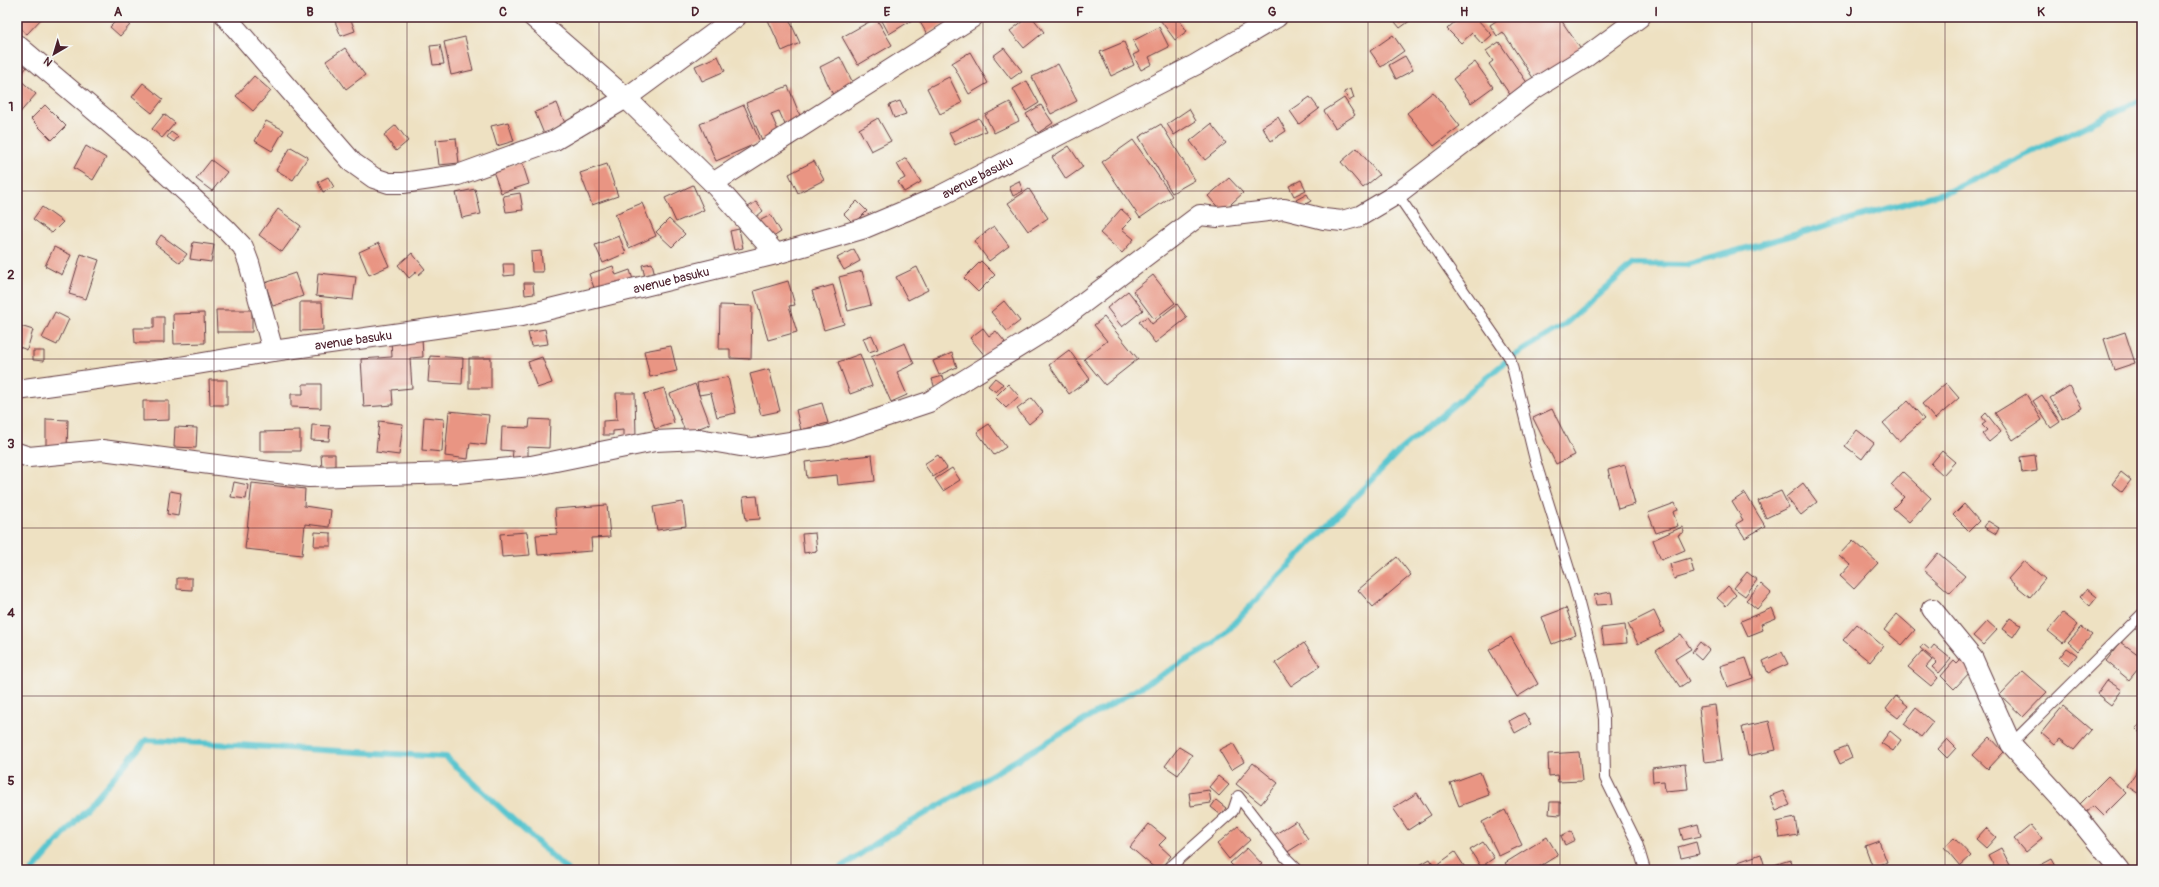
<svg xmlns="http://www.w3.org/2000/svg" width="2159" height="887" font-family="Pangolin,sans-serif">
	<style>
		.lines { fill: none; stroke-linecap: round; stroke-linejoin: round }
		.stream { stroke: #58c5cf; stroke-width: 6 }
		.building { fill: #e99583 }
		.service-casing { stroke: #633c42; stroke-width: 12 }
		.minor-casing { stroke: #633c42; stroke-width: 22 }
		.service { stroke: #fff; stroke-width: 10 }
		.minor { stroke: #fff; stroke-width: 20 }
		.grid { fill: none; stroke: #4a1f2b; stroke-width: 1; stroke-opacity: 0.55 }
		.labels { text-anchor: middle; stroke-width: 3; stroke-linejoin: round; paint-order: stroke }
		.street-label { font-size: 13px; fill: #4a1f2b; stroke: #f6f6f2 }
		.neatline { fill: none; stroke: #4a1f2b; stroke-width: 1.5 }
		.grid-label { font-size: 13px; text-anchor: middle; font-weight: bold; fill: #4a1f2b }
	</style>
	<rect width="100%" height="100%" fill="#f6f6f2"/>
	<filter id="ink" filterUnits="userSpaceOnUse"><feTurbulence type="fractalNoise" baseFrequency=".025" numOctaves="2"/><feDisplacementMap in="SourceGraphic" scale="8" xChannelSelector="R" yChannelSelector="G"/><feConvolveMatrix kernelMatrix="1 2 1 2 8 2 1 2 1" color-interpolation-filters="sRGB"/></filter>
	<filter id="wash" filterUnits="userSpaceOnUse"><feTurbulence type="fractalNoise" baseFrequency=".012" numOctaves="4" result="noise"/><feDisplacementMap in="SourceGraphic" scale="16" xChannelSelector="R" yChannelSelector="G"/><feGaussianBlur stdDeviation="0.9" result="paint"/><feColorMatrix in="noise" values="0 0 0 0 0 0 0 0 0 0 0 0 0 0 0 0 0 1.4 0 .05"/><feComposite in="paint" operator="in"/></filter>
	<g filter="url(#wash)">
		<rect width="100%" height="100%" fill="#eee1c2"/>
		<g class="lines">
			<!-- stream -->
			<g class="stream">
				<polyline points="33,870 146,740 446,757 567,870"/>
				<polyline points="838,870 877,842 1214,644 1400,450 1510,358 1564,325 1633,264 1686,265 1950,191 2142,99"/>
			</g>
		</g>
		<g id="blocks">
			<!-- building -->
			<g class="building">
				<polygon points="17,17 43,17 27,34 17,25"/>
				<polygon points="120,17 130,25 120,36 110,27"/>
				<polygon points="341,17 350,17 355,31 341,36 334,19"/>
				<polygon points="774,17 788,17 800,43 782,51 768,20"/>
				<polygon points="880,17 944,17 942,19 945,24 927,34 917,17 889,34"/>
				<polygon points="1028,17 1032,17 1044,32 1024,48 1010,31"/>
				<polygon points="1158,17 1177,17 1187,31 1175,40"/>
				<polygon points="1391,17 1408,17 1411,20 1400,28"/>
				<polygon points="1460,17 1475,17 1492,35 1482,44 1472,33 1461,43 1447,29"/>
				<polygon points="1502,17 1559,17 1582,51 1535,81 1503,32 1497,36 1490,25"/>
				<polygon points="876,18 892,45 858,65 842,37"/>
				<polygon points="1159,27 1169,47 1149,57 1152,64 1141,70 1133,55 1139,52 1133,41"/>
				<polygon points="1393,35 1404,51 1381,67 1370,51"/>
				<polygon points="465,37 473,70 451,75 444,42"/>
				<polygon points="1124,42 1134,65 1111,76 1100,52"/>
				<polygon points="1499,42 1530,87 1513,99 1489,64 1493,61 1486,51"/>
				<polygon points="440,45 444,64 433,65 430,46"/>
				<polygon points="345,48 365,75 346,89 326,61"/>
				<polygon points="1004,48 1022,71 1011,79 993,56"/>
				<polygon points="970,52 988,83 969,94 952,63"/>
				<polygon points="718,56 725,71 702,81 695,66"/>
				<polygon points="1405,56 1413,70 1396,79 1389,65"/>
				<polygon points="840,57 855,87 834,97 820,67"/>
				<polygon points="17,59 27,67 18,78 36,94 17,116"/>
				<polygon points="1475,62 1493,87 1471,103 1453,79"/>
				<polygon points="1058,64 1077,101 1051,114 1032,77"/>
				<polygon points="254,76 271,91 253,111 236,96"/>
				<polygon points="949,77 962,103 940,114 927,88"/>
				<polygon points="1027,81 1039,103 1026,111 1013,89"/>
				<polygon points="143,83 163,99 152,113 132,97"/>
				<polygon points="788,86 803,123 787,129 779,111 771,114 779,133 762,140 746,103"/>
				<polygon points="1351,89 1354,98 1349,101 1344,92"/>
				<polygon points="1433,92 1460,126 1434,146 1407,113"/>
				<polygon points="1310,97 1319,109 1299,124 1290,111"/>
				<polygon points="1344,98 1355,115 1335,128 1324,111"/>
				<polygon points="900,101 906,114 894,118 889,105"/>
				<polygon points="1010,102 1019,121 994,133 985,115"/>
				<polygon points="557,103 566,126 544,134 535,112"/>
				<polygon points="45,105 66,126 52,140 31,119"/>
				<polygon points="744,105 760,142 716,161 700,124"/>
				<polygon points="1041,105 1053,123 1038,133 1026,114"/>
				<polygon points="1189,109 1196,121 1174,135 1167,124"/>
				<polygon points="164,114 175,123 162,138 152,129"/>
				<polygon points="1278,117 1286,131 1271,141 1262,127"/>
				<polygon points="878,118 891,141 871,151 859,129"/>
				<polygon points="979,118 986,131 955,145 949,133"/>
				<polygon points="266,121 284,130 272,151 255,141"/>
				<polygon points="508,122 514,141 497,146 491,126"/>
				<polygon points="1161,124 1195,180 1172,193 1139,137"/>
				<polygon points="1211,124 1226,143 1205,160 1190,141"/>
				<polygon points="396,125 408,141 396,151 384,135"/>
				<polygon points="171,132 178,137 174,142 167,137"/>
				<polygon points="456,138 459,163 439,165 436,140"/>
				<polygon points="1133,140 1172,196 1140,218 1102,162"/>
				<polygon points="86,146 106,158 93,180 74,168"/>
				<polygon points="1069,146 1083,167 1066,179 1052,157"/>
				<polygon points="291,147 308,157 293,180 276,170"/>
				<polygon points="1357,148 1379,175 1363,188 1341,162"/>
				<polygon points="906,158 921,182 904,192 898,182 905,178 897,164"/>
				<polygon points="211,160 227,172 212,191 196,179"/>
				<polygon points="814,161 824,180 798,193 789,174"/>
				<polygon points="522,162 529,184 501,193 493,171"/>
				<polygon points="607,164 618,196 592,205 580,173"/>
				<polygon points="328,177 334,187 323,192 318,182"/>
				<polygon points="1229,178 1243,193 1222,212 1208,196"/>
				<polygon points="1301,180 1306,190 1294,196 1289,186"/>
				<polygon points="1019,181 1023,191 1013,196 1009,186"/>
				<polygon points="693,185 704,210 676,222 665,198"/>
				<polygon points="475,189 481,214 462,218 456,193"/>
				<polygon points="1029,189 1048,218 1028,231 1008,203"/>
				<polygon points="520,193 523,210 506,212 503,196"/>
				<polygon points="1307,194 1311,201 1300,207 1296,200"/>
				<polygon points="857,201 867,211 854,224 844,214"/>
				<polygon points="756,202 763,211 756,217 748,207"/>
				<polygon points="642,203 656,236 629,248 615,214"/>
				<polygon points="42,207 63,222 52,233 33,219"/>
				<polygon points="278,209 301,226 282,252 259,235"/>
				<polygon points="1121,209 1132,219 1122,229 1134,239 1122,253 1100,233"/>
				<polygon points="771,215 781,232 770,239 759,221"/>
				<polygon points="669,219 685,234 672,247 656,232"/>
				<polygon points="994,226 1009,246 989,261 974,241"/>
				<polygon points="739,229 743,248 734,250 730,231"/>
				<polygon points="161,235 187,254 180,263 155,244"/>
				<polygon points="619,236 626,253 603,263 595,245"/>
				<polygon points="193,242 214,245 211,262 190,259"/>
				<polygon points="379,243 389,266 369,275 359,252"/>
				<polygon points="54,247 71,255 62,275 45,266"/>
				<polygon points="854,249 860,261 844,270 837,258"/>
				<polygon points="541,251 543,272 532,272 531,252"/>
				<polygon points="412,253 425,269 418,275 416,272 409,278 398,265"/>
				<polygon points="81,254 99,260 86,299 69,294"/>
				<polygon points="981,261 995,275 978,292 964,278"/>
				<polygon points="652,263 655,275 645,277 642,265"/>
				<polygon points="503,264 514,264 514,275 504,276"/>
				<polygon points="613,266 616,275 630,270 634,283 597,296 589,274"/>
				<polygon points="917,267 928,290 908,300 896,277"/>
				<polygon points="862,271 871,305 848,311 839,277"/>
				<polygon points="295,273 303,296 273,306 265,283"/>
				<polygon points="318,273 356,277 353,300 316,296"/>
				<polygon points="1153,275 1175,303 1154,319 1133,291"/>
				<polygon points="788,281 795,305 789,306 797,332 768,340 754,291"/>
				<polygon points="524,283 533,283 534,294 525,295"/>
				<polygon points="833,285 844,324 824,330 812,291"/>
				<polygon points="1128,291 1143,310 1122,327 1107,308"/>
				<polygon points="1004,301 1020,321 1007,331 991,312"/>
				<polygon points="300,302 322,302 323,330 300,331"/>
				<polygon points="1177,304 1187,318 1155,343 1139,322 1147,317 1152,324"/>
				<polygon points="720,305 752,306 751,359 730,358 730,349 719,349"/>
				<polygon points="216,310 252,310 252,332 217,332"/>
				<polygon points="55,312 69,319 57,345 42,338"/>
				<polygon points="204,313 205,343 174,344 173,314"/>
				<polygon points="154,317 164,317 164,343 135,343 134,328 154,328"/>
				<polygon points="1104,317 1138,359 1105,385 1084,359 1107,341 1094,325"/>
				<polygon points="17,325 33,330 27,350 17,346"/>
				<polygon points="983,328 989,336 996,331 1005,342 986,357 970,338"/>
				<polygon points="545,329 548,344 531,346 528,332"/>
				<polygon points="2125,332 2135,363 2114,370 2104,339"/>
				<polygon points="872,335 878,349 869,352 863,338"/>
				<polygon points="422,338 423,357 410,358 412,388 392,390 393,405 364,407 361,359 392,357 391,340"/>
				<polygon points="905,343 914,364 897,372 907,395 891,402 871,357"/>
				<polygon points="671,346 677,371 650,377 644,351"/>
				<polygon points="1069,350 1090,379 1069,394 1049,365"/>
				<polygon points="33,351 44,351 44,361 33,360"/>
				<polygon points="952,353 957,367 939,375 933,361"/>
				<polygon points="860,354 872,386 850,394 838,362"/>
				<polygon points="430,356 463,358 462,384 428,382"/>
				<polygon points="542,357 552,383 537,388 528,362"/>
				<rect x="469" y="358" width="22" height="30"/>
				<polygon points="769,369 780,411 761,415 750,374"/>
				<polygon points="943,376 946,386 935,389 932,379"/>
				<polygon points="728,377 736,413 717,417 711,393 699,395 697,383"/>
				<polygon points="995,378 1003,384 996,392 988,386"/>
				<polygon points="209,380 227,380 227,405 210,405"/>
				<polygon points="1946,383 1959,398 1935,419 1922,404"/>
				<polygon points="303,384 321,384 321,408 291,407 291,394 303,394"/>
				<polygon points="695,384 710,424 686,433 670,394"/>
				<polygon points="1008,384 1019,396 1006,408 995,397"/>
				<polygon points="2069,386 2082,408 2063,419 2050,398"/>
				<polygon points="664,388 674,423 655,429 644,394"/>
				<polygon points="616,393 635,393 636,437 623,437 623,430 613,431 613,435 603,435 603,421 617,420"/>
				<polygon points="2026,394 2042,420 2013,440 1995,413"/>
				<polygon points="2042,395 2060,422 2051,428 2033,401"/>
				<polygon points="1032,398 1043,412 1029,424 1017,409"/>
				<polygon points="143,401 169,401 169,420 143,421"/>
				<polygon points="1908,401 1924,419 1899,441 1883,423"/>
				<polygon points="822,403 828,423 801,430 796,410"/>
				<polygon points="1552,409 1575,455 1556,464 1533,418"/>
				<polygon points="449,411 489,415 486,445 470,443 468,459 445,456"/>
				<polygon points="1986,413 2001,432 1989,442 1982,434 1987,430 1982,425 1986,422 1982,417"/>
				<polygon points="424,417 444,419 442,452 422,450"/>
				<polygon points="46,419 68,420 67,447 46,446"/>
				<polygon points="530,419 550,420 549,448 528,447 528,461 512,460 513,451 501,450 502,427 529,428"/>
				<polygon points="379,421 403,424 399,455 376,452"/>
				<polygon points="989,424 1006,447 994,455 977,432"/>
				<polygon points="312,425 330,426 329,441 311,440"/>
				<polygon points="175,427 197,428 196,448 174,447"/>
				<polygon points="1857,430 1874,443 1862,459 1845,446"/>
				<polygon points="300,431 300,451 260,451 260,432"/>
				<polygon points="1942,451 1955,462 1943,475 1931,464"/>
				<polygon points="321,454 335,454 335,469 322,469"/>
				<polygon points="872,455 875,481 838,485 837,475 807,478 805,462"/>
				<polygon points="938,455 947,468 933,477 924,464"/>
				<polygon points="2035,455 2037,471 2022,473 2020,457"/>
				<polygon points="1625,465 1635,504 1618,509 1608,470"/>
				<polygon points="952,468 960,480 943,491 935,479"/>
				<polygon points="1903,472 1931,498 1909,522 1893,508 1904,497 1891,485"/>
				<polygon points="2121,472 2131,480 2122,492 2112,484"/>
				<polygon points="234,482 248,485 246,499 231,497"/>
				<polygon points="252,483 305,489 304,506 331,510 329,527 305,524 302,555 245,549"/>
				<polygon points="1803,483 1817,502 1801,515 1786,497"/>
				<polygon points="170,491 181,493 178,516 167,514"/>
				<polygon points="1781,491 1789,507 1766,518 1758,501"/>
				<polygon points="1745,493 1765,526 1745,538 1736,524 1743,520 1732,502"/>
				<polygon points="757,496 760,519 746,520 743,497"/>
				<polygon points="683,502 686,526 657,530 653,507"/>
				<polygon points="1675,503 1678,510 1673,512 1678,526 1656,533 1648,513"/>
				<polygon points="1964,504 1979,521 1969,531 1953,515"/>
				<polygon points="607,505 610,537 591,538 592,551 538,555 536,535 557,534 555,509"/>
				<polygon points="1988,521 1999,528 1996,534 1984,527"/>
				<polygon points="1682,527 1684,532 1678,535 1685,550 1661,560 1653,540"/>
				<polygon points="315,532 331,533 331,546 314,546"/>
				<polygon points="527,532 530,555 502,557 500,534"/>
				<polygon points="815,533 817,551 804,553 802,534"/>
				<polygon points="1853,540 1878,563 1854,589 1840,576 1850,565 1839,555"/>
				<polygon points="1938,553 1965,576 1950,593 1924,570"/>
				<polygon points="1397,557 1411,575 1373,607 1358,590"/>
				<polygon points="1690,558 1694,573 1674,579 1670,564"/>
				<polygon points="2024,561 2045,579 2030,597 2008,579"/>
				<polygon points="1747,572 1757,580 1745,596 1734,588"/>
				<polygon points="177,578 192,578 192,590 177,589"/>
				<polygon points="1761,584 1771,593 1757,609 1746,600"/>
				<polygon points="1728,586 1736,595 1726,606 1717,598"/>
				<polygon points="2087,589 2097,597 2090,606 2080,597"/>
				<polygon points="1611,592 1613,604 1596,605 1594,595"/>
				<polygon points="1566,608 1576,635 1552,644 1542,617"/>
				<polygon points="1772,608 1776,618 1761,624 1763,630 1748,636 1741,621"/>
				<polygon points="1654,611 1664,632 1638,644 1628,624"/>
				<polygon points="2063,613 2078,625 2063,643 2048,631"/>
				<polygon points="1897,614 1915,630 1902,645 1884,630"/>
				<polygon points="2010,618 2021,625 2013,637 2002,629"/>
				<polygon points="1987,621 1997,630 1983,645 1973,636"/>
				<polygon points="1857,624 1883,646 1870,662 1843,640"/>
				<polygon points="1625,625 1627,643 1604,645 1601,628"/>
				<polygon points="2082,627 2092,635 2078,651 2068,642"/>
				<polygon points="1681,634 1691,649 1675,659 1689,681 1680,687 1656,651"/>
				<polygon points="1511,637 1538,684 1517,697 1489,650"/>
				<polygon points="1700,642 1709,650 1701,660 1692,652"/>
				<polygon points="2121,642 2139,655 2142,652 2142,664 2129,680 2106,661"/>
				<polygon points="1304,643 1320,666 1291,686 1275,663"/>
				<polygon points="1923,644 1930,650 1934,645 1951,659 1939,673 1932,667 1937,662 1920,648"/>
				<polygon points="2067,648 2077,655 2069,665 2059,658"/>
				<polygon points="1922,651 1932,660 1926,667 1938,678 1931,686 1908,667"/>
				<polygon points="1782,652 1788,664 1768,673 1763,661"/>
				<polygon points="1746,658 1753,678 1727,687 1720,666"/>
				<polygon points="1962,659 1973,669 1954,689 1941,676 1954,661 1957,664"/>
				<polygon points="2023,671 2047,692 2023,717 2000,695"/>
				<polygon points="2107,680 2122,690 2111,705 2097,694"/>
				<polygon points="1896,696 1908,706 1898,718 1886,709"/>
				<polygon points="1715,705 1722,760 1705,762 1699,707"/>
				<polygon points="2063,706 2091,730 2074,750 2060,739 2055,745 2041,733"/>
				<polygon points="1916,708 1933,722 1921,737 1904,724"/>
				<polygon points="1524,713 1531,724 1515,733 1509,721"/>
				<polygon points="1769,721 1776,750 1748,756 1742,727"/>
				<polygon points="2142,722 2142,735 2136,729"/>
				<polygon points="1890,731 1901,740 1893,751 1881,743"/>
				<polygon points="1990,737 2004,752 1988,769 1973,755"/>
				<polygon points="1947,739 1956,748 1947,758 1938,749"/>
				<polygon points="1233,743 1244,762 1231,770 1219,750"/>
				<polygon points="1847,746 1852,758 1840,764 1834,751"/>
				<polygon points="1179,747 1192,755 1178,775 1165,766"/>
				<polygon points="1579,752 1582,781 1558,782 1557,775 1549,776 1548,754"/>
				<polygon points="1253,763 1278,783 1261,804 1236,784"/>
				<polygon points="1685,764 1688,789 1665,791 1664,781 1653,782 1652,768"/>
				<polygon points="2138,769 2142,772 2142,796 2127,786"/>
				<polygon points="1480,772 1489,795 1459,806 1450,783"/>
				<polygon points="1218,776 1229,785 1219,796 1209,787"/>
				<polygon points="2108,776 2126,793 2103,816 2093,806 2086,812 2079,805"/>
				<polygon points="1209,790 1211,803 1191,806 1189,793"/>
				<polygon points="1783,791 1790,805 1776,811 1770,796"/>
				<polygon points="1417,793 1431,815 1408,830 1393,808"/>
				<polygon points="1216,800 1226,808 1221,815 1211,807"/>
				<polygon points="1550,802 1560,802 1560,815 1549,814"/>
				<polygon points="1505,810 1522,845 1499,856 1482,822"/>
				<polygon points="1795,818 1798,835 1780,838 1777,822"/>
				<polygon points="1296,821 1308,839 1286,853 1274,835"/>
				<polygon points="1149,824 1166,838 1159,845 1171,856 1159,870 1157,870 1130,847"/>
				<polygon points="1698,824 1701,836 1683,840 1680,829"/>
				<polygon points="2031,825 2042,838 2025,852 2014,839"/>
				<polygon points="1238,826 1250,840 1229,859 1217,844"/>
				<polygon points="1986,828 1996,837 1986,848 1976,839"/>
				<polygon points="1571,831 1575,840 1565,845 1561,836"/>
				<polygon points="1547,837 1558,855 1534,870 1510,870 1505,863"/>
				<polygon points="1954,838 1971,856 1960,866 1944,847"/>
				<polygon points="1879,841 1887,862 1873,868 1865,846"/>
				<polygon points="1483,842 1494,858 1481,867 1470,850"/>
				<polygon points="1696,842 1699,854 1681,858 1678,847"/>
				<polygon points="1247,848 1262,864 1255,870 1237,870 1230,863"/>
				<polygon points="2001,848 2012,869 2010,870 1996,870 1988,855"/>
				<polygon points="1455,852 1466,869 1440,870 1437,865"/>
				<polygon points="1761,854 1766,870 1740,870 1738,862"/>
				<polygon points="1430,859 1437,870 1420,870 1418,866"/>
				<polygon points="2052,859 2058,870 2036,870 2035,868"/>
				<polygon points="1790,860 1793,870 1773,870 1771,866"/>
			</g>
		</g>
	</g>
	<g filter="url(#ink)">
		<use href="#blocks" fill-opacity="0" stroke="#633c42" stroke-width="1"/>
		<g class="lines">
			<defs>
				<g id="service">
					<polyline points="1397,194 1510,358 1535,460 1575,588 1598,676 1604,719 1605,778 1637,843 1645,870"/>
					<polyline points="2011,744 2142,614"/>
					<polyline points="1167,870 1233,811 1238,796 1285,857 1298,870"/>
				</g>
				<g id="minor">
					<polyline points="226,17 353,163 374,178 389,183 403,183 458,175 555,140 626,98 736,17"/>
					<polyline points="533,17 626,98 713,183 776,254"/>
					<polyline points="17,45 132,142 226,229 243,247 249,263 273,351"/>
					<polyline points="713,183 973,17"/>
					<path id="s1" d="M17,390L162,370L273,351L521,316L776,254L862,229L938,197L1195,65L1277,17"/>
					<polyline points="17,453 29,457 102,450 309,477 457,473 531,466 655,441 699,439 752,448 827,436 929,402 1054,325 1200,215 1218,217 1284,209 1324,219 1342,221 1360,216 1397,194 1534,89 1586,57 1640,17"/>
					<polyline points="1932,609 1973,659 2011,744 2075,814 2120,870"/>
				</g>
			</defs>
			<!-- service casing -->
			<use href="#service" class="service-casing"/>
			<!-- minor casing -->
			<use href="#minor" class="minor-casing"/>
			<!-- service -->
			<use href="#service" class="service"/>
			<!-- minor -->
			<use href="#minor" class="minor"/>
		</g>
	</g>
	<!-- grid -->
	<path class="grid" d="M214,17V870M407,17V870M599,17V870M791,17V870M983,17V870M1176,17V870M1368,17V870M1560,17V870M1752,17V870M1945,17V870M17,191H2142M17,359H2142M17,528H2142M17,696H2142"/>
	<g class="labels">
		<!-- street labels -->
		<g class="street-label">
			<text dy="5" stroke="none"><textPath href="#s1" startOffset="988">avenue basuku</textPath></text>
			<text dy="5" stroke="none"><textPath href="#s1" startOffset="664">avenue basuku</textPath></text>
			<text dy="5" stroke="none"><textPath href="#s1" startOffset="340">avenue basuku</textPath></text>
		</g>
	</g>
	<!-- margin -->
	<rect width="2159" height="887" fill="none" stroke="#f6f6f2" stroke-width="44"/>
	<!-- north arrow -->
	<g transform="translate(54 54) rotate(218)" stroke="#f6f6f2" stroke-width="3" paint-order="stroke">
	<path d="M0-3L7 15L0 10L-7 15Z" fill="#4a1f2b"/>
	<text y="-6" font-size="11" font-weight="bold" text-anchor="middle" fill="#4a1f2b">N</text>
	</g>
	<rect x="22" y="22" width="2115" height="843" class="neatline"/>
	<g class="grid-label">
		<text x="118" y="16">A</text>
		<text x="310" y="16">B</text>
		<text x="503" y="16">C</text>
		<text x="695" y="16">D</text>
		<text x="887" y="16">E</text>
		<text x="1080" y="16">F</text>
		<text x="1272" y="16">G</text>
		<text x="1464" y="16">H</text>
		<text x="1656" y="16">I</text>
		<text x="1849" y="16">J</text>
		<text x="2041" y="16">K</text>
		<text x="11" y="111">1</text>
		<text x="11" y="279">2</text>
		<text x="11" y="448">3</text>
		<text x="11" y="617">4</text>
		<text x="11" y="785">5</text>
	</g>
</svg>
